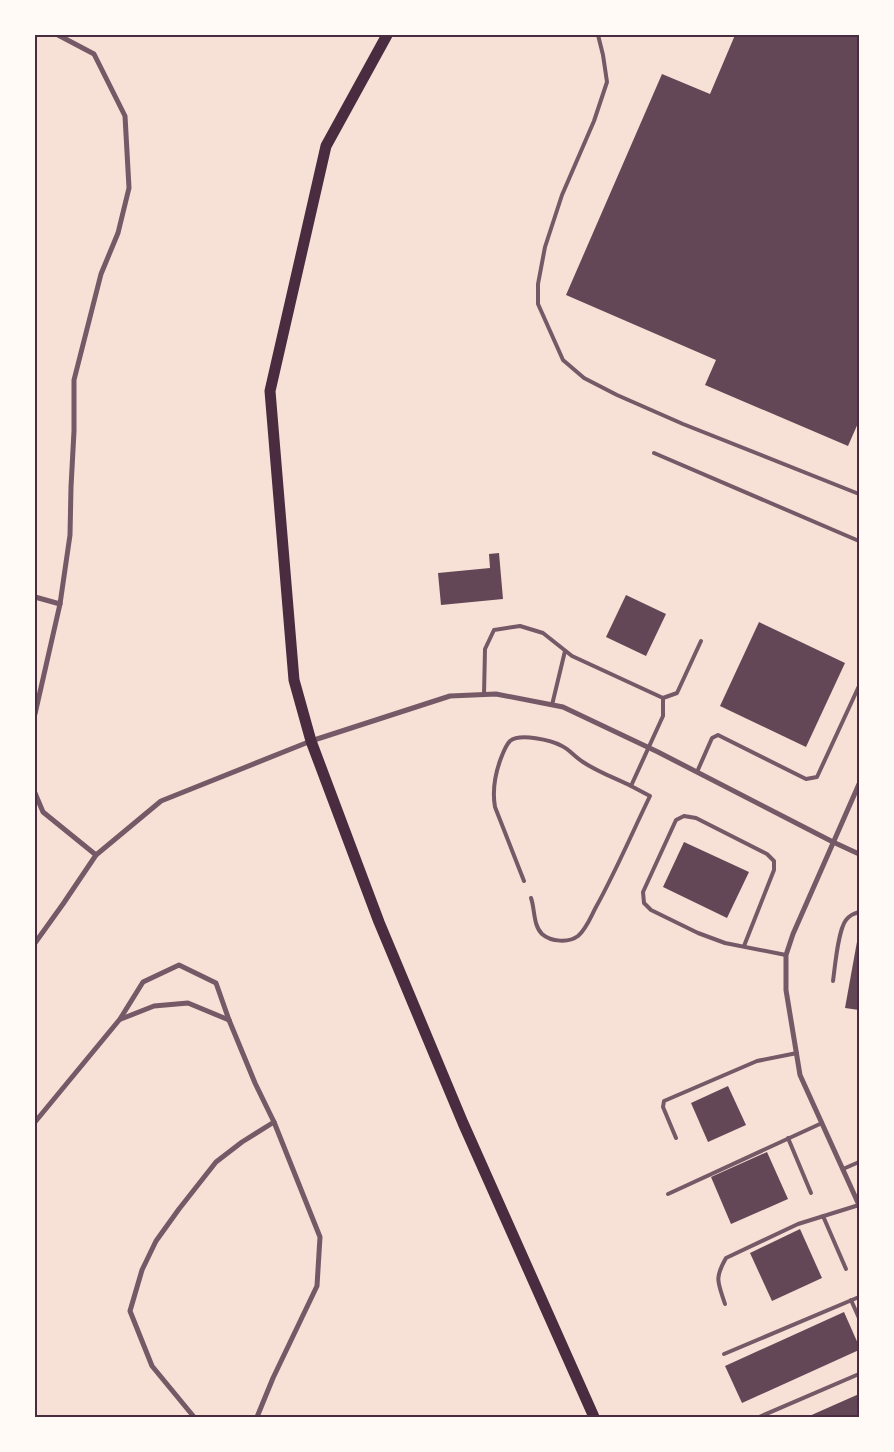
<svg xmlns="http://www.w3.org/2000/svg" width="894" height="1452" font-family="'Alegreya Sans',sans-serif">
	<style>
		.building { fill: #644757 }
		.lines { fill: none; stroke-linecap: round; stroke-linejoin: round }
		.service { stroke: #755966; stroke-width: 4 }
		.minor { stroke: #755966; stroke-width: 5 }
		.primary { stroke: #4a2c40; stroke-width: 11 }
		.neatline { fill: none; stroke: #4a2c40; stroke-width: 2 }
	</style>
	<rect width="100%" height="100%" fill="#f7e1d7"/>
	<!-- building -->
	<g class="building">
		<polygon points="735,35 853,35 859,38 859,421 848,446 705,385 716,360 566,295 662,74 710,94"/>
		<polygon points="499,553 503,599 441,605 438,573 490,568 489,554"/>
		<polygon points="626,595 666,614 646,656 606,637"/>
		<polygon points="759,622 845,663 806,747 720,706"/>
		<polygon points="684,842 749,872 727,918 663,887"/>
		<polygon points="858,936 859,936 859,1010 845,1008"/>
		<polygon points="728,1086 746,1125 708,1142 691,1103"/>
		<polygon points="767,1152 788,1199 731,1224 711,1177"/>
		<polygon points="800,1229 822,1278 772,1301 750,1253"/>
		<polygon points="844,1312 859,1346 859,1350 742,1403 725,1366"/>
		<polygon points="859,1394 859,1417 807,1417"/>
	</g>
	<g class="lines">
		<!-- service -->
		<g class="service">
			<polyline points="598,35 603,55 607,82 594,121 562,195 545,247 538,284 538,304 563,360 584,378 617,395 683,424 859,494"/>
			<polyline points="654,453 859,541"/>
			<polyline points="484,695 485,649 494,630 520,626 543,633 572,656 663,698 677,693 701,641"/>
			<polyline points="552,705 565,651"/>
			<polyline points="697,772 712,738 718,735 806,779 817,777 859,686"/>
			<path d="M524,881L495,807C492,790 495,774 501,758C503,753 506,745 510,741C520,733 551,740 562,746C570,750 575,757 583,762C598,772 615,778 631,786L663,716V698"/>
			<path d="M531,898C535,909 533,925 542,934C551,942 569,943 578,936C587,928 591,916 596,907C616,871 632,833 650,796L631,786"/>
			<polyline points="744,946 774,870 774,861 767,854 696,818 684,816 676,820 643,892 644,903 651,910 698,933 725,943 786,955"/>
			<path d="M833,981C835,967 838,930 846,920C850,915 853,914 859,912"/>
			<polyline points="676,1138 663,1107 664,1101 757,1061 797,1053"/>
			<polyline points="788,1138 811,1193"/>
			<polyline points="843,1169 859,1162"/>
			<polyline points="668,1194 822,1123"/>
			<polyline points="823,1216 846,1269"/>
			<polyline points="851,1300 859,1318"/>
			<path d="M725,1304C718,1282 714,1279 726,1258L798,1224L859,1205"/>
			<polyline points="724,1354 859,1297"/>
			<polyline points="759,1417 859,1374"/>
		</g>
		<!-- minor -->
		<g class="minor">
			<polyline points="35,597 60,604"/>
			<polyline points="35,714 60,604 70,535 71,487 74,431 74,380 101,274 118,233 129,188 125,116 94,54 58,35"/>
			<polyline points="859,784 793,934 786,955 786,990 800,1075 859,1205"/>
			<polyline points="35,793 43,812 96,855"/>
			<polyline points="35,943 63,904 96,855 161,801 311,741 450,696 496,694 563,707 658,752 833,842 859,854"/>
			<polyline points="121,1019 154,1006 188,1003 229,1020"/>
			<polyline points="35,1122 120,1019 143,982 179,965 216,983 229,1020 255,1083 274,1122 320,1237 317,1286 273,1378 257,1417"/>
			<polyline points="194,1417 152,1366 130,1311 142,1270 156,1241 179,1209 216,1162 242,1142 274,1122"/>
		</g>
		<!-- primary -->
		<polyline class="primary" points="387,35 326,146 270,391 294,680 311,741 379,922 463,1123 594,1417"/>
	</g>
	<!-- border -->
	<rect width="894" height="1452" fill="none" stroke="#fffaf5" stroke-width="72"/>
	<rect x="36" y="36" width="822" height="1380" class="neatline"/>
</svg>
